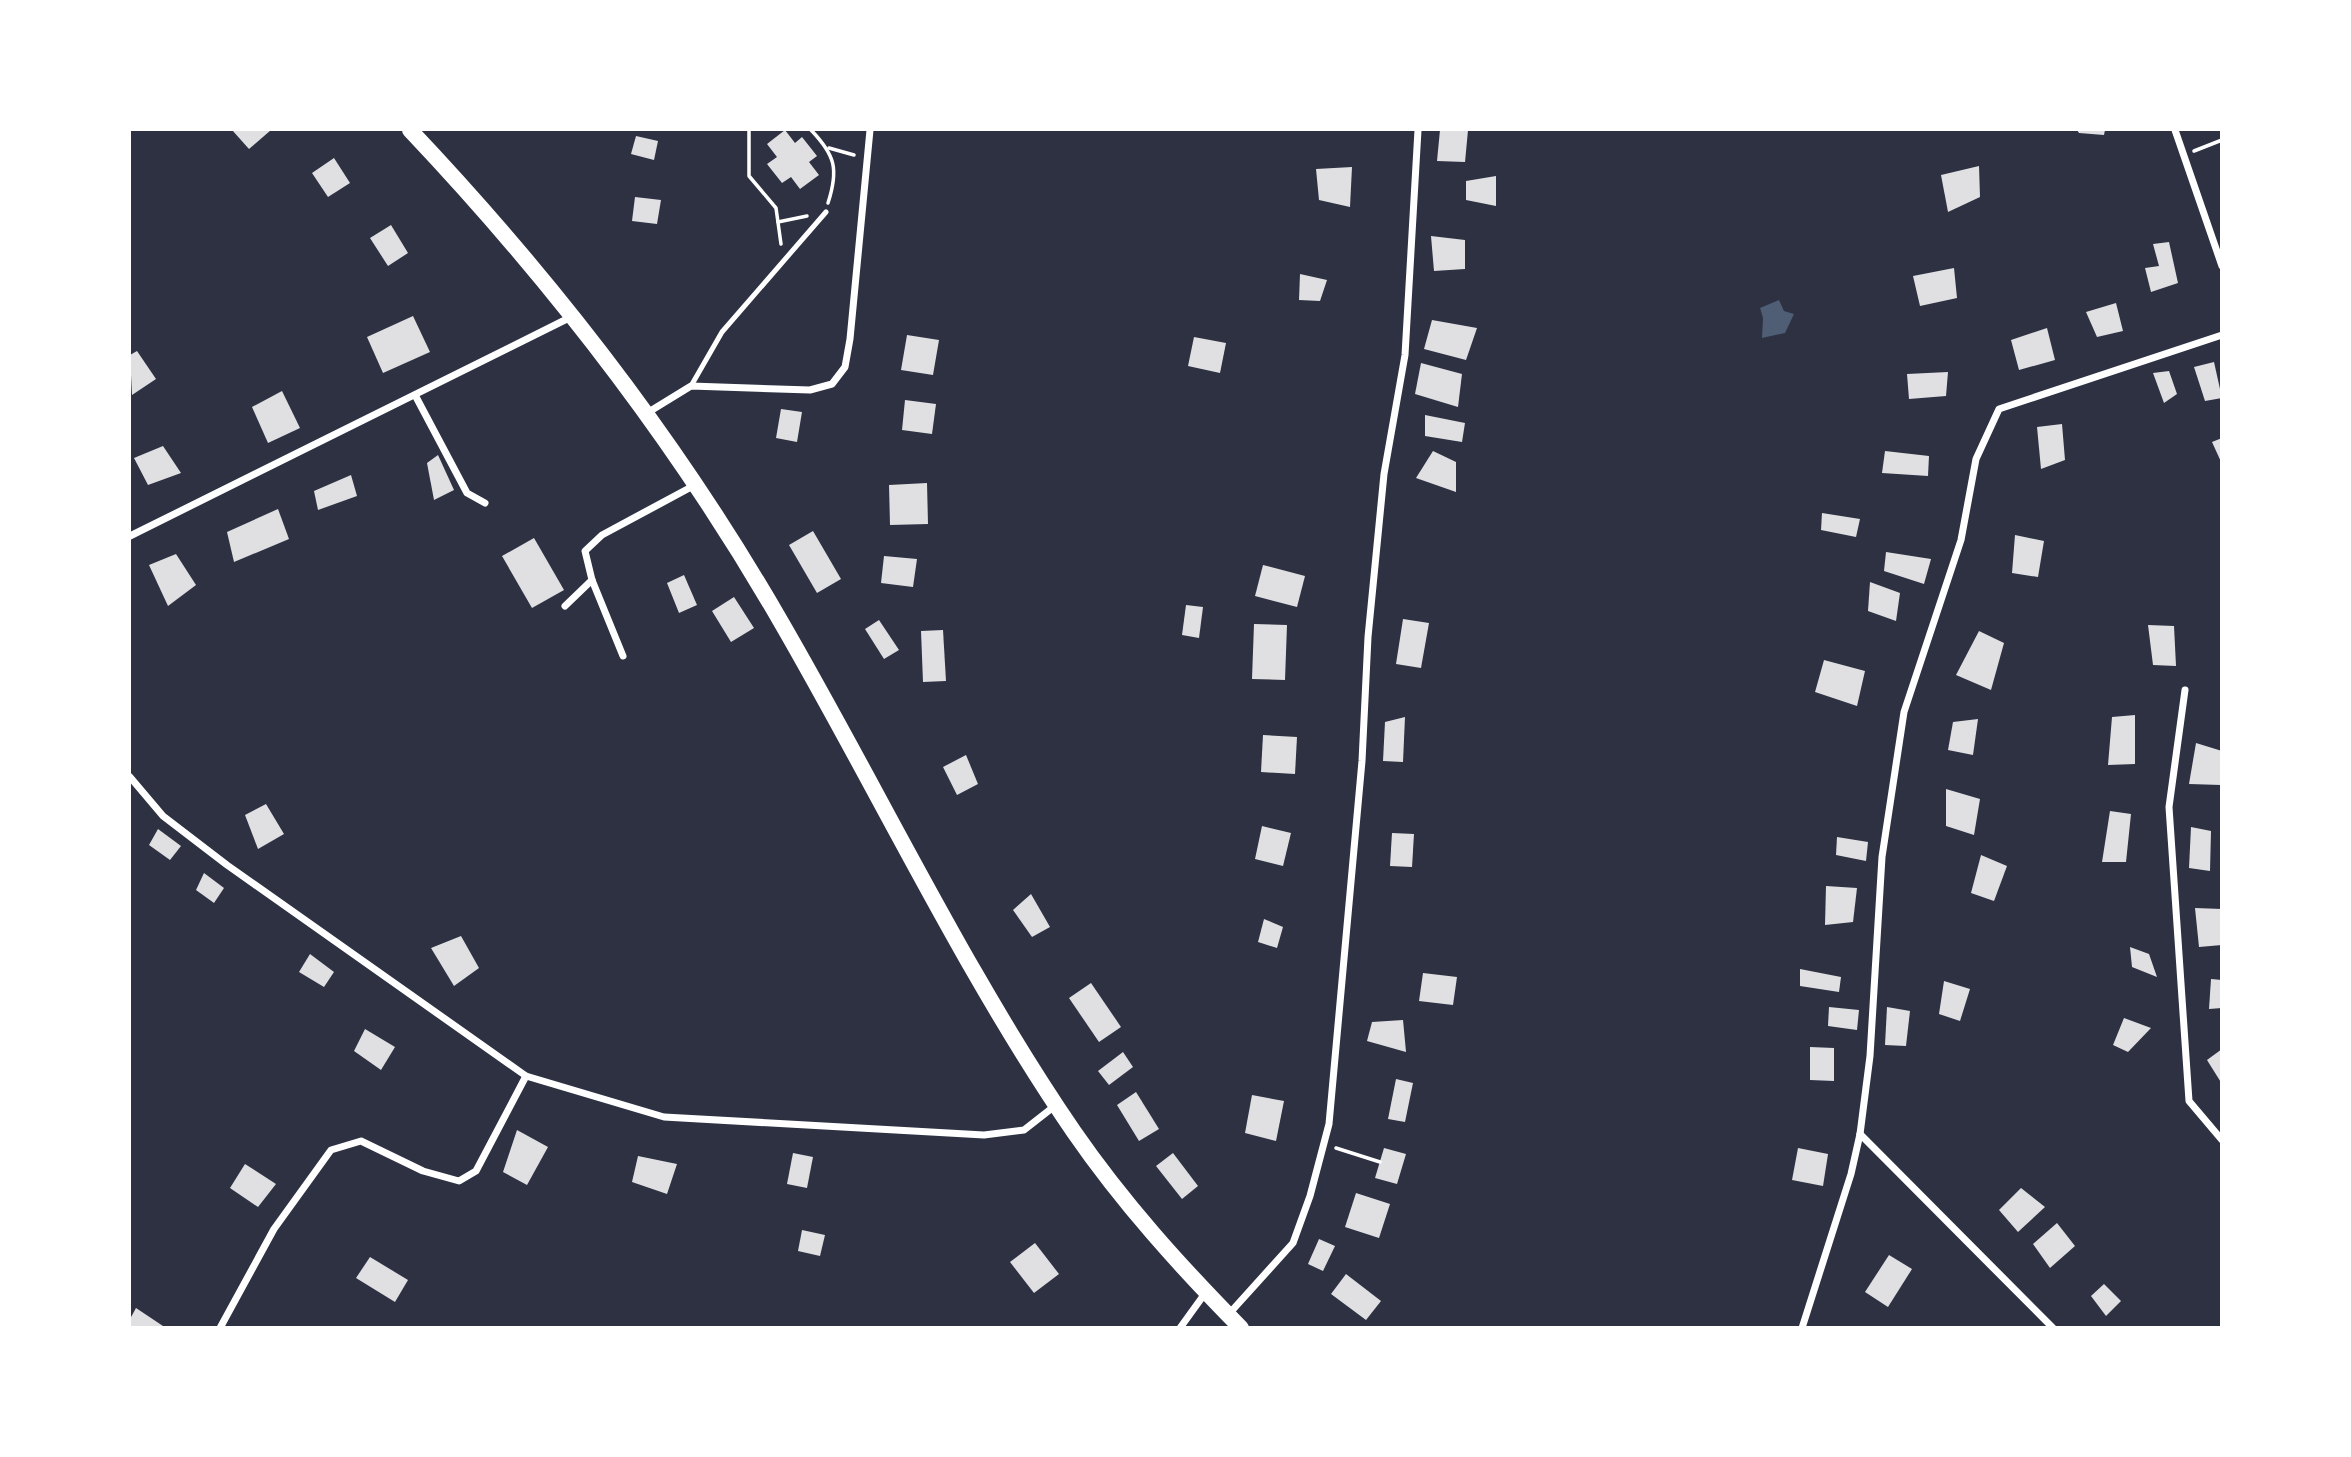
<svg xmlns="http://www.w3.org/2000/svg" width="2351" height="1457" font-family="Overpass,sans-serif">
	<style>
		.water { fill: #4f5d75 }
		.building { fill: #e0e0e3 }
		.lines { fill: none; stroke-linecap: round; stroke-linejoin: round }
		.path { stroke: #fff; stroke-width: 3.5 }
		.service { stroke: #fff; stroke-width: 5 }
		.minor { stroke: #fff; stroke-width: 7 }
		.primary { stroke: #fff; stroke-width: 16 }
	</style>
	<rect width="100%" height="100%" fill="#2d3142"/>
	<!-- water -->
	<polygon class="water" points="1779,300 1784,311 1794,314 1785,333 1762,338 1763,318 1760,308"/>
	<!-- building -->
	<g class="building">
		<polygon points="232,130 271,130 249,149"/>
		<polygon points="785,130 795,143 802,137 817,156 809,162 819,175 800,189 791,177 782,183 767,164 777,157 767,144"/>
		<polygon points="1440,130 1468,130 1465,162 1437,161"/>
		<polygon points="2077,130 2105,130 2104,135 2079,133"/>
		<polygon points="636,136 658,141 654,160 631,154"/>
		<polygon points="334,158 350,183 328,197 312,173"/>
		<polygon points="1979,166 1980,197 1948,212 1941,175"/>
		<polygon points="1352,167 1350,207 1319,200 1316,169"/>
		<polygon points="1496,176 1496,206 1466,200 1466,181"/>
		<polygon points="635,197 661,200 657,224 632,221"/>
		<polygon points="391,225 408,253 388,266 370,238"/>
		<polygon points="1431,236 1465,240 1465,269 1434,271"/>
		<polygon points="2169,242 2178,283 2151,292 2145,268 2159,266 2153,244"/>
		<polygon points="1954,268 1957,298 1920,306 1913,276"/>
		<polygon points="1300,274 1327,280 1320,301 1299,300"/>
		<polygon points="2116,303 2123,331 2097,337 2086,312"/>
		<polygon points="413,316 430,352 383,373 367,337"/>
		<polygon points="1432,320 1477,328 1466,360 1424,349"/>
		<polygon points="2047,328 2055,360 2019,370 2011,340"/>
		<polygon points="907,335 939,340 933,375 901,370"/>
		<polygon points="1194,337 1226,343 1220,373 1188,366"/>
		<polygon points="137,351 156,379 132,395 130,355"/>
		<polygon points="2214,362 2222,398 2205,401 2194,367"/>
		<polygon points="1421,363 1462,374 1458,407 1415,394"/>
		<polygon points="2169,371 2177,394 2164,403 2153,373"/>
		<polygon points="1948,372 1946,396 1909,399 1907,374"/>
		<polygon points="282,391 300,428 268,443 252,407"/>
		<polygon points="905,400 936,404 932,434 902,430"/>
		<polygon points="781,409 802,412 797,442 776,438"/>
		<polygon points="1425,415 1465,423 1462,442 1425,436"/>
		<polygon points="2062,424 2065,460 2041,469 2037,427"/>
		<polygon points="2222,438 2222,464 2212,442"/>
		<polygon points="163,446 181,473 148,485 134,458"/>
		<polygon points="1433,451 1456,462 1456,492 1416,478"/>
		<polygon points="1885,451 1929,456 1928,476 1882,473"/>
		<polygon points="438,455 454,490 434,500 427,463"/>
		<polygon points="351,475 357,496 318,510 314,491"/>
		<polygon points="927,483 928,524 890,525 889,485"/>
		<polygon points="278,509 289,539 234,562 227,532"/>
		<polygon points="1822,513 1860,519 1856,537 1821,530"/>
		<polygon points="813,531 841,579 817,593 789,545"/>
		<polygon points="2015,535 2044,541 2038,577 2012,573"/>
		<polygon points="534,538 564,590 532,608 502,556"/>
		<polygon points="1886,552 1931,559 1924,584 1884,571"/>
		<polygon points="176,554 196,585 168,606 149,565"/>
		<polygon points="884,556 917,559 913,587 881,583"/>
		<polygon points="1263,565 1305,576 1297,607 1255,596"/>
		<polygon points="684,575 697,605 679,613 667,583"/>
		<polygon points="1870,582 1900,593 1896,621 1868,611"/>
		<polygon points="734,597 754,628 731,642 712,611"/>
		<polygon points="1186,605 1203,607 1199,638 1182,635"/>
		<polygon points="1403,619 1429,623 1421,668 1396,664"/>
		<polygon points="879,620 899,650 884,659 865,629"/>
		<polygon points="1254,624 1287,625 1285,680 1252,679"/>
		<polygon points="2148,625 2174,626 2176,666 2153,665"/>
		<polygon points="943,630 946,681 923,682 921,631"/>
		<polygon points="1979,631 2004,643 1991,690 1956,675"/>
		<polygon points="1824,660 1865,671 1857,706 1815,692"/>
		<polygon points="2135,715 2135,764 2108,765 2112,717"/>
		<polygon points="1405,717 1403,762 1383,761 1385,722"/>
		<polygon points="1978,719 1973,755 1948,750 1953,722"/>
		<polygon points="1263,735 1297,737 1295,774 1261,772"/>
		<polygon points="2196,743 2222,751 2221,785 2189,784"/>
		<polygon points="966,755 978,784 957,795 943,767"/>
		<polygon points="1946,789 1980,799 1974,835 1946,826"/>
		<polygon points="266,804 284,834 258,849 245,815"/>
		<polygon points="2110,811 2131,814 2126,862 2102,862"/>
		<polygon points="1262,826 1291,833 1283,866 1255,859"/>
		<polygon points="2191,827 2211,831 2210,871 2189,868"/>
		<polygon points="158,829 181,846 170,860 149,845"/>
		<polygon points="1392,833 1414,834 1412,867 1390,866"/>
		<polygon points="1837,837 1868,842 1866,861 1836,855"/>
		<polygon points="1981,855 2007,866 1994,901 1971,893"/>
		<polygon points="204,873 224,888 214,903 196,890"/>
		<polygon points="1826,886 1857,888 1853,922 1825,925"/>
		<polygon points="1031,894 1050,927 1032,937 1013,910"/>
		<polygon points="2195,908 2222,909 2222,945 2199,947"/>
		<polygon points="1264,919 1283,927 1277,948 1258,942"/>
		<polygon points="461,936 479,968 454,986 431,948"/>
		<polygon points="2130,947 2149,954 2157,977 2132,967"/>
		<polygon points="310,954 334,972 324,987 299,972"/>
		<polygon points="1800,969 1841,977 1839,992 1800,986"/>
		<polygon points="1423,973 1457,977 1453,1005 1419,1001"/>
		<polygon points="2211,979 2222,980 2222,1008 2209,1009"/>
		<polygon points="1944,981 1970,989 1960,1021 1939,1014"/>
		<polygon points="1091,983 1121,1027 1099,1042 1069,998"/>
		<polygon points="1829,1007 1859,1010 1857,1030 1828,1026"/>
		<polygon points="1887,1007 1910,1011 1906,1046 1885,1045"/>
		<polygon points="2124,1018 2151,1028 2128,1052 2113,1045"/>
		<polygon points="1403,1020 1406,1052 1367,1041 1372,1022"/>
		<polygon points="365,1029 395,1047 381,1070 354,1051"/>
		<polygon points="1810,1047 1834,1048 1834,1081 1810,1080"/>
		<polygon points="2222,1049 2222,1084 2207,1060"/>
		<polygon points="1123,1052 1133,1067 1109,1085 1098,1071"/>
		<polygon points="1396,1079 1413,1083 1405,1122 1388,1119"/>
		<polygon points="1136,1092 1159,1129 1139,1141 1117,1105"/>
		<polygon points="1252,1095 1284,1101 1276,1141 1245,1133"/>
		<polygon points="517,1130 548,1147 527,1185 503,1172"/>
		<polygon points="1384,1148 1406,1154 1397,1184 1375,1178"/>
		<polygon points="1798,1148 1828,1154 1823,1186 1792,1180"/>
		<polygon points="793,1153 813,1157 807,1188 787,1184"/>
		<polygon points="1173,1153 1198,1186 1182,1199 1156,1166"/>
		<polygon points="638,1156 677,1164 667,1194 632,1182"/>
		<polygon points="245,1164 276,1184 258,1207 230,1188"/>
		<polygon points="2021,1188 2045,1207 2018,1232 1999,1210"/>
		<polygon points="1356,1193 1390,1204 1379,1238 1345,1227"/>
		<polygon points="2057,1223 2075,1246 2050,1268 2033,1244"/>
		<polygon points="802,1230 825,1235 820,1256 798,1251"/>
		<polygon points="1319,1239 1335,1246 1323,1271 1308,1264"/>
		<polygon points="1035,1243 1059,1274 1034,1293 1010,1262"/>
		<polygon points="1889,1255 1912,1269 1888,1307 1865,1292"/>
		<polygon points="370,1257 408,1280 395,1302 356,1278"/>
		<polygon points="1346,1274 1381,1301 1366,1320 1331,1294"/>
		<polygon points="2104,1284 2121,1301 2106,1316 2091,1296"/>
		<polygon points="136,1308 166,1328 130,1328 130,1319"/>
	</g>
	<g class="lines">
		<!-- path -->
		<g class="path">
			<polyline points="749,130 749,176 776,208 781,244"/>
			<path d="M811,130C835,155 839,169 828,203"/>
			<polyline points="829,148 854,155"/>
			<polyline points="2194,151 2222,140"/>
			<polyline points="778,222 807,216"/>
			<polyline points="1336,1148 1380,1162"/>
		</g>
		<!-- service -->
		<polyline class="service" points="691,386 722,332 826,212"/>
		<!-- minor -->
		<g class="minor">
			<polyline points="2175,130 2222,266"/>
			<polyline points="415,395 467,493 485,503"/>
			<polyline points="647,413 691,386 810,390 832,384 845,367 850,339 870,130"/>
			<polyline points="130,536 571,317"/>
			<polyline points="565,606 592,580"/>
			<polyline points="623,656 592,580 585,551 602,535 695,485"/>
			<polyline points="2185,690 2169,807 2189,1101 2222,1140"/>
			<polyline points="130,777 163,816 227,865 526,1076 664,1117 984,1135 1024,1130 1056,1105"/>
			<polyline points="1860,1134 2053,1328"/>
			<polyline points="1228,1315 1293,1243 1310,1196 1329,1124 1362,761 1368,637 1384,474 1405,355 1418,130"/>
			<polyline points="220,1328 274,1229 331,1150 361,1141 423,1171 459,1181 476,1171 526,1076"/>
			<polyline points="1180,1328 1206,1292"/>
			<polyline points="1802,1328 1851,1174 1860,1134 1870,1056 1882,857 1904,712 1961,540 1976,459 1999,409 2222,335"/>
		</g>
		<!-- primary -->
		<path class="primary" d="M410,130C551,279 678,443 781,622C879,791 963,970 1074,1132C1123,1203 1180,1266 1241,1328"/>
	</g>
	<!-- border -->
	<rect width="2351" height="1457" fill="none" stroke="#ffffff" stroke-width="262"/>
</svg>
